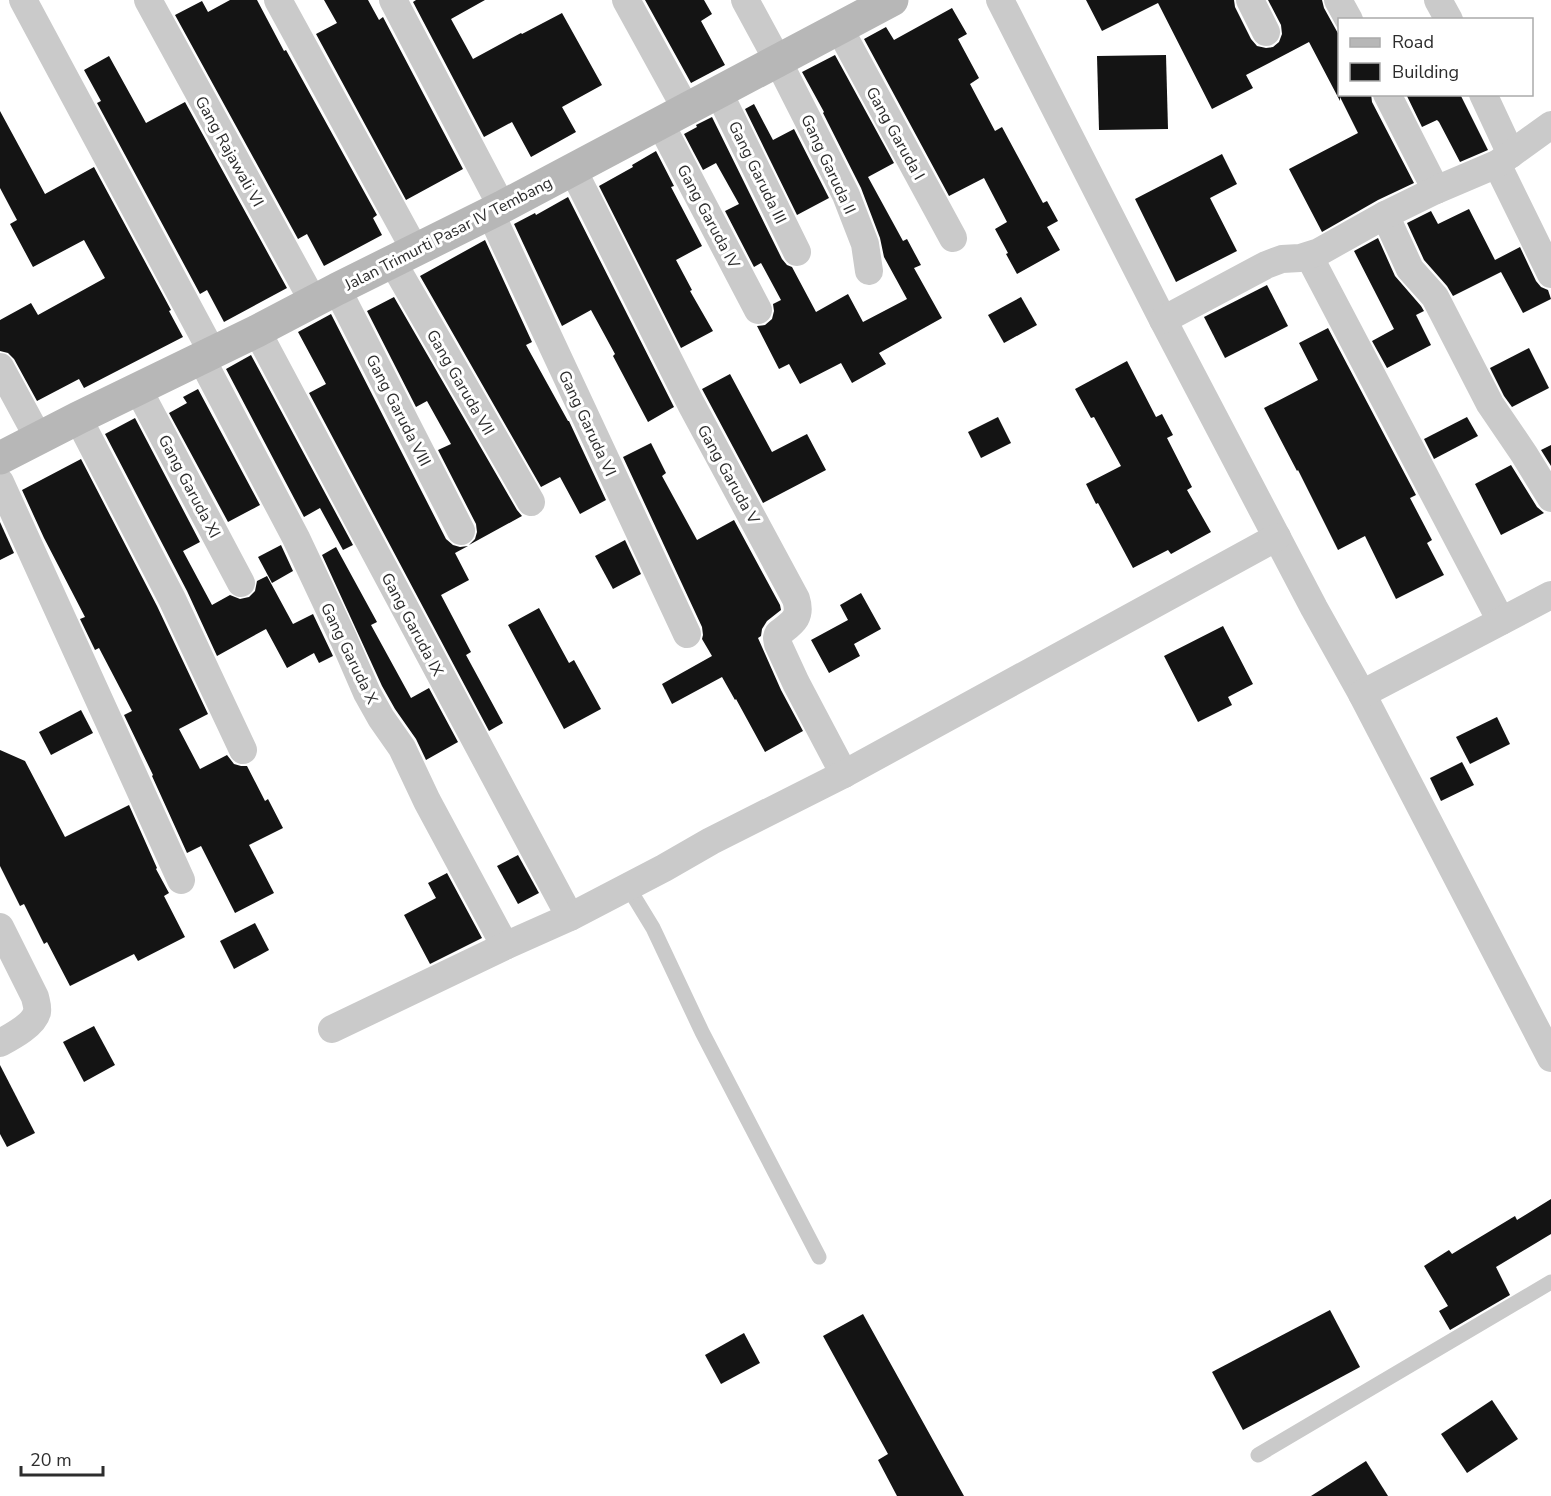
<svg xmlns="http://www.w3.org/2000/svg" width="1551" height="1496" font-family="'Nunito Sans',sans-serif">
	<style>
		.building { fill: #141414 }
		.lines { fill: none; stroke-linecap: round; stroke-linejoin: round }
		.lane { stroke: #cacaca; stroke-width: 15 }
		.street { stroke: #cacaca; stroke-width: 28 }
		.secondary { stroke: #b7b7b7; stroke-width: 33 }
		.labels { text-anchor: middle; stroke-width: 6; stroke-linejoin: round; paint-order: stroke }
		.street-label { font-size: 16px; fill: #2d2d2d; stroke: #fff }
	</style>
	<rect width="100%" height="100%" fill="#fff"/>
	<!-- building -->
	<g class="building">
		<polygon points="230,0 257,0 284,51 286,50 377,215 373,218 382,235 324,266 307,234 298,239 175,15 202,1 208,12"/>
		<polygon points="324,0 368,0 379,20 383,17 463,169 406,200 316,34 337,23"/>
		<polygon points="416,0 485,0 451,19 473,59 521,33 522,34 562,13 602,85 562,107 576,132 531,157 512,122 484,137 413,2"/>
		<polygon points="645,0 704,0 712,14 701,21 725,65 691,83"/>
		<polygon points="1086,0 1234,0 1235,7 1251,39 1257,46 1266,48 1273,47 1279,42 1282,34 1281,25 1268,0 1322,0 1324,8 1340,37 1340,94 1371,94 1372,102 1414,183 1378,200 1322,232 1289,169 1358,133 1340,97 1340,101 1309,42 1246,75 1253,88 1212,109 1158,3 1102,31"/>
		<polygon points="952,8 967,34 958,39 979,78 970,84 995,131 1002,127 1043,203 1047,201 1058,221 1047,227 1060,250 1017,274 1006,254 1008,253 995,229 1007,222 984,178 949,196 864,39 886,27 894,40"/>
		<polygon points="835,55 894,163 868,177 903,241 907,239 921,265 914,268 942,318 879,353 886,364 852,383 841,363 800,384 789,364 779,369 757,326 765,325 772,319 774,311 773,304 781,300 761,263 754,267 725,211 739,204 716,163 703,170 684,134 697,127 696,125 712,117 782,259 787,265 792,267 816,312 848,294 863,322 907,299 884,257 880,238 861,188 823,113 824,112 802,72"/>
		<polygon points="1166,55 1168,129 1099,130 1097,56"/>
		<polygon points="109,56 146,123 185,102 287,288 224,322 207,290 200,294 97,103 101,101 84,70"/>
		<polygon points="1406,94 1460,94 1488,150 1460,162 1439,122 1437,120 1422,127"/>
		<polygon points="754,104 773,140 794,129 829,198 797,215 745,109"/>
		<polygon points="0,111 45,194 94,167 171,310 169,311 183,337 84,388 79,379 37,401 14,359 8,353 0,351 0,320 31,303 38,315 105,278 84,240 33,267 10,224 17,220 0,188"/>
		<polygon points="656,151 674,186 671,187 702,246 676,260 692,290 690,291 713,331 681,348 599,186 633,167 632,165"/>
		<polygon points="1222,154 1237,184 1210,198 1237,251 1176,282 1135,199"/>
		<polygon points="568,197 674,407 648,422 613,356 615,354 591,310 562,326 514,224 535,213 536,215"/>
		<polygon points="1469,209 1495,260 1520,247 1536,281 1541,287 1548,290 1551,299 1523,313 1501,272 1453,296 1447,286 1424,260 1407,223 1431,211 1438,224"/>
		<polygon points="1378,238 1395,276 1421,306 1424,311 1416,315 1431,345 1387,368 1372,341 1394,329 1354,251"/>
		<polygon points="485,240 532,342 526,345 568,421 569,421 606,500 580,514 560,477 541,487 420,276"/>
		<polygon points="1267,285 1288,326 1225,358 1204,317"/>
		<polygon points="394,297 517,510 522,516 469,545 475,539 477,532 476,524 438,450 451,444 427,401 416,407 367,311"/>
		<polygon points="1021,297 1037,325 1004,343 988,315"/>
		<polygon points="331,314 446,539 453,545 460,547 468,546 455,553 469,580 441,595 471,652 466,655 503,723 489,731 309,393 326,384 298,332"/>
		<polygon points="1328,328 1416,495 1410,498 1432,540 1427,543 1444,575 1396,599 1365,536 1338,550 1298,470 1297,471 1264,408 1318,380 1299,343"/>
		<polygon points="1529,348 1549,388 1512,407 1504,396 1490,368"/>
		<polygon points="251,355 353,545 343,550 320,508 304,517 226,369"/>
		<polygon points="1127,361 1156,417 1162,414 1173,435 1167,438 1192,487 1187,490 1211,532 1171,554 1168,550 1133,568 1098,503 1096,504 1086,484 1121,466 1094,417 1091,418 1075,389"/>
		<polygon points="730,374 772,452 807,434 826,470 763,503 702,389"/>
		<polygon points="198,389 260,505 228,522 169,413 187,403 183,397"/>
		<polygon points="998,417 1011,443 981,458 968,432"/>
		<polygon points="1467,417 1478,436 1434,459 1424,439"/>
		<polygon points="135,418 200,542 183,551 212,605 230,595 240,599 249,597 255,591 257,581 267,576 293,624 313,614 333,656 319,663 314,653 287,668 266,629 217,656 187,591 105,434"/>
		<polygon points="651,443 666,473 662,476 697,540 734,520 780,605 781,610 767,621 762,629 761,636 758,638 781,690 803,731 765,752 736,699 735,700 722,677 672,704 662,684 712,656 702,639 703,635 702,627 623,457"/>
		<polygon points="1551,445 1551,466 1541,450"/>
		<polygon points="81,459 157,606 208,714 179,729 200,769 227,755 234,764 241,766 247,766 265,801 268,799 283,828 249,845 274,893 235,913 201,846 187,853 152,776 153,775 124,715 132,711 99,648 95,650 80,619 85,617 44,538 22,490"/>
		<polygon points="1511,465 1537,507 1544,513 1501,535 1475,484"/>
		<polygon points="0,522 14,553 0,560"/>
		<polygon points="625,540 641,574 613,589 595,556"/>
		<polygon points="281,545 293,571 272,583 258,557"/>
		<polygon points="336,547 377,622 371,625 411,698 429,688 458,742 426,760 416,739 395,709 382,686 322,555"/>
		<polygon points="861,593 881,629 854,644 860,656 829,673 811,640 848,620 840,605"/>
		<polygon points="539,608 569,663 574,660 601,709 564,729 508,625"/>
		<polygon points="1223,626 1253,684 1228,697 1232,705 1198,722 1164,656"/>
		<polygon points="81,710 93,733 51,755 39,732"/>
		<polygon points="1497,717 1510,744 1470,764 1456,737"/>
		<polygon points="0,750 25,761 65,837 129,805 157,868 156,869 169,893 164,896 185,937 138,961 134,954 70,986 47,942 44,944 24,904 20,906 0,866"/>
		<polygon points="1462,762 1474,785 1441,801 1430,778"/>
		<polygon points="518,855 539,893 518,904 497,866"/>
		<polygon points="447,873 482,938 430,964 404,915 436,898 428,883"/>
		<polygon points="255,923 269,950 234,969 220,941"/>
		<polygon points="94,1026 115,1065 84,1082 63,1042"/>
		<polygon points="0,1065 35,1133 7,1147 0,1134"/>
		<polygon points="1551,1199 1551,1234 1496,1267 1510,1295 1450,1330 1439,1311 1448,1306 1424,1266 1449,1250 1452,1254 1515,1216 1517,1220"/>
		<polygon points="1330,1310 1360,1367 1243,1430 1212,1372"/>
		<polygon points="863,1314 964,1496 897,1496 878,1460 888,1454 823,1336"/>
		<polygon points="744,1333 760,1363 721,1384 705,1355"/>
		<polygon points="1492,1400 1518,1439 1467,1473 1441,1434"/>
		<polygon points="1366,1461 1388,1496 1311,1496"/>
	</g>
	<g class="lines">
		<!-- lane -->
		<g class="lane">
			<polyline points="628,887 653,928 702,1032 819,1257"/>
			<polyline points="1258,1455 1551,1282"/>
		</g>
		<!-- street -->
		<g class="street">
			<polyline points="23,0 212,352"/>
			<polyline points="148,0 313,301"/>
			<polyline points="278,0 415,250"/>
			<polyline points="393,0 502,207"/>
			<polyline points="626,0 686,109"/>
			<polyline points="745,0 778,61 846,195 865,244 869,271"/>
			<polyline points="1000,0 1163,320 1314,608 1362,694 1551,1058"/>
			<polyline points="1250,0 1266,32"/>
			<polyline points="1338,0 1349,20"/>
			<polyline points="1438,0 1449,20"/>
			<polyline points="839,28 953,238"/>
			<polyline points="718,91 797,252"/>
			<polyline points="1387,94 1436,190"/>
			<polyline points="1483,94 1511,154"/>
			<polyline points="660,123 758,310"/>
			<polyline points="1497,164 1551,274"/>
			<path d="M573,170L691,404L796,599C802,618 792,623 778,634L777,638L778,644L796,683L844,774"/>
			<polyline points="490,212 687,634"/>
			<polyline points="1385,215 1410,269 1435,297 1490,404 1524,454 1551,498"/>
			<polyline points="1309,256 1501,621"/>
			<polyline points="392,261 531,502"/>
			<polyline points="337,289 461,531"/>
			<polyline points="1163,320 1266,265 1282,259 1300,258 1319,252 1385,215 1436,190 1497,164 1551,125"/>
			<polyline points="257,331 570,917"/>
			<polyline points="201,358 296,538 344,640 367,693 381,718 402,748 427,801 505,946"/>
			<polyline points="0,367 39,439"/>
			<polyline points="138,389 241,583"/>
			<polyline points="78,418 172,599 243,750"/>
			<polyline points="0,482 181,880"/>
			<polyline points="1362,694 1551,595"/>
			<path d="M0,927L35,997C36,1002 38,1007 37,1012C34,1025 11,1037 0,1043"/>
			<polyline points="332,1029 505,946 570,917 664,868 711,841 844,774 1277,537"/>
		</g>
		<!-- secondary -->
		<polyline class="secondary" points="0,458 78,418 257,331 337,289 502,207 892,0"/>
	</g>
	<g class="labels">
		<!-- street labels -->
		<g class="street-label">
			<text transform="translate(896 133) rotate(61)" y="6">Gang Garuda I</text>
			<text transform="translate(230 151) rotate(61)" y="6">Gang Rajawali VI</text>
			<text transform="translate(829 164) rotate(65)" y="6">Gang Garuda II</text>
			<text transform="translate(758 172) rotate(64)" y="6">Gang Garuda III</text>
			<text transform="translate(709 216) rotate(62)" y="6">Gang Garuda IV</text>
			<text transform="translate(448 233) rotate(-27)" y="6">Jalan Trimurti Pasar IV Tembang</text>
			<text transform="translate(461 382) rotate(60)" y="6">Gang Garuda VII</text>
			<text transform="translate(399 410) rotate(63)" y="6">Gang Garuda VIII</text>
			<text transform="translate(588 423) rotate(65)" y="6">Gang Garuda VI</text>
			<text transform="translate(729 474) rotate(61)" y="6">Gang Garuda V</text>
			<text transform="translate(190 486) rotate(62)" y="6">Gang Garuda XI</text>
			<text transform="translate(413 624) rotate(62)" y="6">Gang Garuda IX</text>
			<text transform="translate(350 653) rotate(64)" y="6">Gang Garuda X</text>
		</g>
	</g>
	<!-- legend -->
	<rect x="1338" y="18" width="195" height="78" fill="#ffffff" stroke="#ababab" stroke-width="1.5"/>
	<rect x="1350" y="38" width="30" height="9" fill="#b7b7b7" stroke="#ababab" stroke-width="1.5"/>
	<text x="1392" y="48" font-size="18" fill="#2d2d2d">Road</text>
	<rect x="1350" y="63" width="30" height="18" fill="#141414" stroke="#ababab" stroke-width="1.5"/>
	<text x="1392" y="78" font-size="18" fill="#2d2d2d">Building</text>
	<!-- scale -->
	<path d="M21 1466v9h82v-9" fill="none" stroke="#2d2d2d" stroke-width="3"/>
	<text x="30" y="1466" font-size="18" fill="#2d2d2d" stroke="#ffffff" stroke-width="4.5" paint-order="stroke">20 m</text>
</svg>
